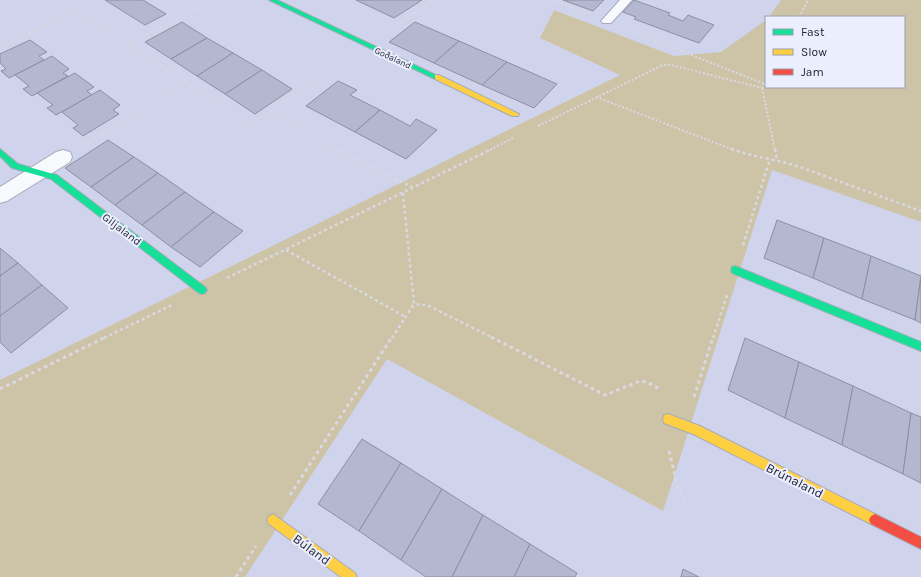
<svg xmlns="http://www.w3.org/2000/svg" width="921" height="577" font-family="Karla,sans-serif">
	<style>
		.green { fill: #cdc4a8 }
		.building { fill: #b3b8d0; stroke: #8b8fa1 }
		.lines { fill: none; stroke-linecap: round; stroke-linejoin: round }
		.lane-casing { stroke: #a6aabd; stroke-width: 2 }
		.street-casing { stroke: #a6aabd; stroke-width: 2 }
		.fast-casing { stroke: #a6aabd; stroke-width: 2 }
		.slow-casing { stroke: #a6aabd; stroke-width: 2 }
		.jam-casing { stroke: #a6aabd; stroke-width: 2 }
		.path-far2 { stroke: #d8d9e1; stroke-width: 2; stroke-dasharray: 2 2; stroke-linecap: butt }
		.path-far1 { stroke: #d8d9e1; stroke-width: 2.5; stroke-dasharray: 3 3; stroke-linecap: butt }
		.path { stroke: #d8d9e1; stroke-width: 3; stroke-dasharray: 3.5 3.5; stroke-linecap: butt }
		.lane { fill: #f8f9fc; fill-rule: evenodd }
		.street { fill: #f8f9fc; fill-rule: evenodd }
		.fast { fill: #16e098; fill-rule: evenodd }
		.slow { fill: #ffcf43; fill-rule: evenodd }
		.jam { fill: #f24e42; fill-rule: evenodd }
		.labels { text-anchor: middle; stroke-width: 4; stroke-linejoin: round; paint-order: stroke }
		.far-street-label { font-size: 9px; fill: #222536; stroke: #ebeffd }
		.street-label { font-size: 11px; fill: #222536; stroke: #ebeffd }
		.near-street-label { font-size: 13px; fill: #222536; stroke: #ebeffd }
	</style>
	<rect width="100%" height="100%" fill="#cfd4ec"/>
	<!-- green -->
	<polygon class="green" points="781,0 921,0 921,222 772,170 663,511 387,359 245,577 0,577 0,380 620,75 540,38 554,10 674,56 721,52 766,20 766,87 904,87 904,17 769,17"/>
	<!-- building -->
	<g class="building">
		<polygon points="105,0 143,0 166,14 145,25"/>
		<polygon points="356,0 422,0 394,18"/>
		<polygon points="563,0 604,0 593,11"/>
		<polygon points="634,0 670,13 668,15 683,21 688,15 714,25 699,43 634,19 636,17 623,12"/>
		<polygon points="182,22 207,38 171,59 145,42"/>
		<polygon points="415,22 459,41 434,63 389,42"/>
		<polygon points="207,38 233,53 197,76 171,59"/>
		<polygon points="30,40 47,52 39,56 44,60 9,78 1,71 6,69 0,63 0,54"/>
		<polygon points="459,41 507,62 482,85 434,63"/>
		<polygon points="233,53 262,70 225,94 197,76"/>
		<polygon points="52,56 69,69 63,73 68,76 32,96 23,89 29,86 15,75"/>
		<polygon points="507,62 557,84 534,108 482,85"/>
		<polygon points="262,70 292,89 255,114 225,94"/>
		<polygon points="75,73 94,87 87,91 92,95 56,115 47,108 53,105 37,93"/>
		<polygon points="338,81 357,90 350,95 380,110 355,132 306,106"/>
		<polygon points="100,90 120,105 113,110 119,114 83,136 73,128 78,125 62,112"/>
		<polygon points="380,110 410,126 416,119 437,130 406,159 355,132"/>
		<polygon points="108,140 134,157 91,187 65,168"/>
		<polygon points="134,157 158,173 115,205 91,187"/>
		<polygon points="158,173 185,192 142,225 115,205"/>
		<polygon points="185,192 214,212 171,247 142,225"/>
		<polygon points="214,212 243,231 200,267 171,247"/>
		<polygon points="777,220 824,238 813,278 764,258"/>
		<polygon points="824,238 871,256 862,299 813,278"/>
		<polygon points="0,248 18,263 0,276"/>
		<polygon points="871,256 921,276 915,320 862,299"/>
		<polygon points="18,263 42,285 0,316 0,276"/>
		<polygon points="921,277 921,323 915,320"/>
		<polygon points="42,285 68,308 11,353 0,342 0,316"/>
		<polygon points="745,338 799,362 785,418 728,390"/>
		<polygon points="799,362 853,386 842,445 785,418"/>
		<polygon points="853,386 911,413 903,474 842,445"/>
		<polygon points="911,413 921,417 921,483 903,474"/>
		<polygon points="362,439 401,463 359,531 318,504"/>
		<polygon points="401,463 442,489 401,560 359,531"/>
		<polygon points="442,489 483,515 452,577 426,577 401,560"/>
		<polygon points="483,515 530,544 514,577 452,577"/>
		<polygon points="530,544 577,573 575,577 514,577"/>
		<polygon points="683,569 699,577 681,577"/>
	</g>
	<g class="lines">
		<defs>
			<polygon id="lane" points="620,0 632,0 611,23 603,23 601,21 603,19"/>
			<polygon id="street" points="63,150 70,152 72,157 70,162 7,201 0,203 0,187 56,152"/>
			<g id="fast">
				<polygon points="269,0 277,0 440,77 439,79 435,79"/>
				<polygon points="0,149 18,164 57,175 205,287 207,290 205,293 202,294 199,293 51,179 12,168 0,156"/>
				<polygon points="735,266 921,342 921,351 732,273 731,270 732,267"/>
			</g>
			<g id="slow">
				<polygon points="435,75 439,75 519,114 518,116 512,116 435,79"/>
				<polygon points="668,414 700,426 879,516 881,520 879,524 875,526 871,524 693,434 664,423 663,419 664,415"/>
				<polygon points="273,514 355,573 357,577 341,577 269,524 267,520 269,516"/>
			</g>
			<polygon id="jam" points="875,514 921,537 921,549 871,524 869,520 871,516"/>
		</defs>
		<!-- lane casing -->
		<use href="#lane" class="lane-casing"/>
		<!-- street casing -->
		<use href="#street" class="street-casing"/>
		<!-- fast casing -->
		<use href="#fast" class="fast-casing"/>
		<!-- slow casing -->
		<use href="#slow" class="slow-casing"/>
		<!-- jam casing -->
		<use href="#jam" class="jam-casing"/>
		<!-- path-far2 -->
		<g class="path-far2">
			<polyline points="60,0 250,125 345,60"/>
			<polyline points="554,0 588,14"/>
			<polyline points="799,17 808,0"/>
			<polyline points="391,30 433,0"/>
			<polyline points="628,30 765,84"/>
			<polyline points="129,44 214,0"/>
			<polyline points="0,48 76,10"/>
			<polyline points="762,88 775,150"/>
			<polyline points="596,97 734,150"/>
			<polyline points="271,111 337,150"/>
			<polyline points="538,126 663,65 671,65 762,88 766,81"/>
			<polyline points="84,145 186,83"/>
			<polyline points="490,150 513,138"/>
		</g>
		<!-- path-far1 -->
		<g class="path-far1">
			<polyline points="335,149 412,187"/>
			<path d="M731,149C754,157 774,159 797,166L921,211"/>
			<polyline points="775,149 777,160"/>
			<polyline points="403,193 414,304 427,305 493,338"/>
			<polyline points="743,245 770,159"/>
			<polyline points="286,250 406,317"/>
			<polyline points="227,278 492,149"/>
			<polyline points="104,338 174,304"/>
			<polyline points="392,338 414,304"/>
			<polyline points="713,338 727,295"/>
		</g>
		<!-- path -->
		<g class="path">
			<polyline points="491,337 605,395 640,381 647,382 661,390"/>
			<polyline points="0,389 106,337"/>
			<polyline points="694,397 713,337"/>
			<polyline points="669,451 678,488 685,501"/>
			<polyline points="290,495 392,337"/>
			<polyline points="236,577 256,546"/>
		</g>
		<!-- lane -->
		<use href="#lane" class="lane"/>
		<!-- street -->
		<use href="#street" class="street"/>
		<!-- fast -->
		<use href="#fast" class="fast"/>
		<!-- slow -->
		<use href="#slow" class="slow"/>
		<!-- jam -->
		<use href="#jam" class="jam"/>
	</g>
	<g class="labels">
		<!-- far-street labels -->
		<g class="far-street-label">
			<text transform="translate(393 58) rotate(25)" y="3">Goðaland</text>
		</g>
		<!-- street labels -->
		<g class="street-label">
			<text transform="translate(122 229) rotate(37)" y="4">Giljaland</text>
		</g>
		<!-- near-street labels -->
		<g class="near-street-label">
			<text transform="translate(795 480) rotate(27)" y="5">Brúnaland</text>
			<text transform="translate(312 549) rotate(36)" y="5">Búland</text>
		</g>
	</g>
	<!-- legend -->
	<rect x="765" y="16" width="140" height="72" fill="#ebeffd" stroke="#9b9ead"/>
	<rect x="773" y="29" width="20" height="6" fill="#16e098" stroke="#9b9ead"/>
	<text x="801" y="36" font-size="12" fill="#222536">Fast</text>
	<rect x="773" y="49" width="20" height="6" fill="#ffcf43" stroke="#9b9ead"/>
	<text x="801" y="56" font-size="12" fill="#222536">Slow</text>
	<rect x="773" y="69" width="20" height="6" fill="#f24e42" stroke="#9b9ead"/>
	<text x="801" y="76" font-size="12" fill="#222536">Jam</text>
</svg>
